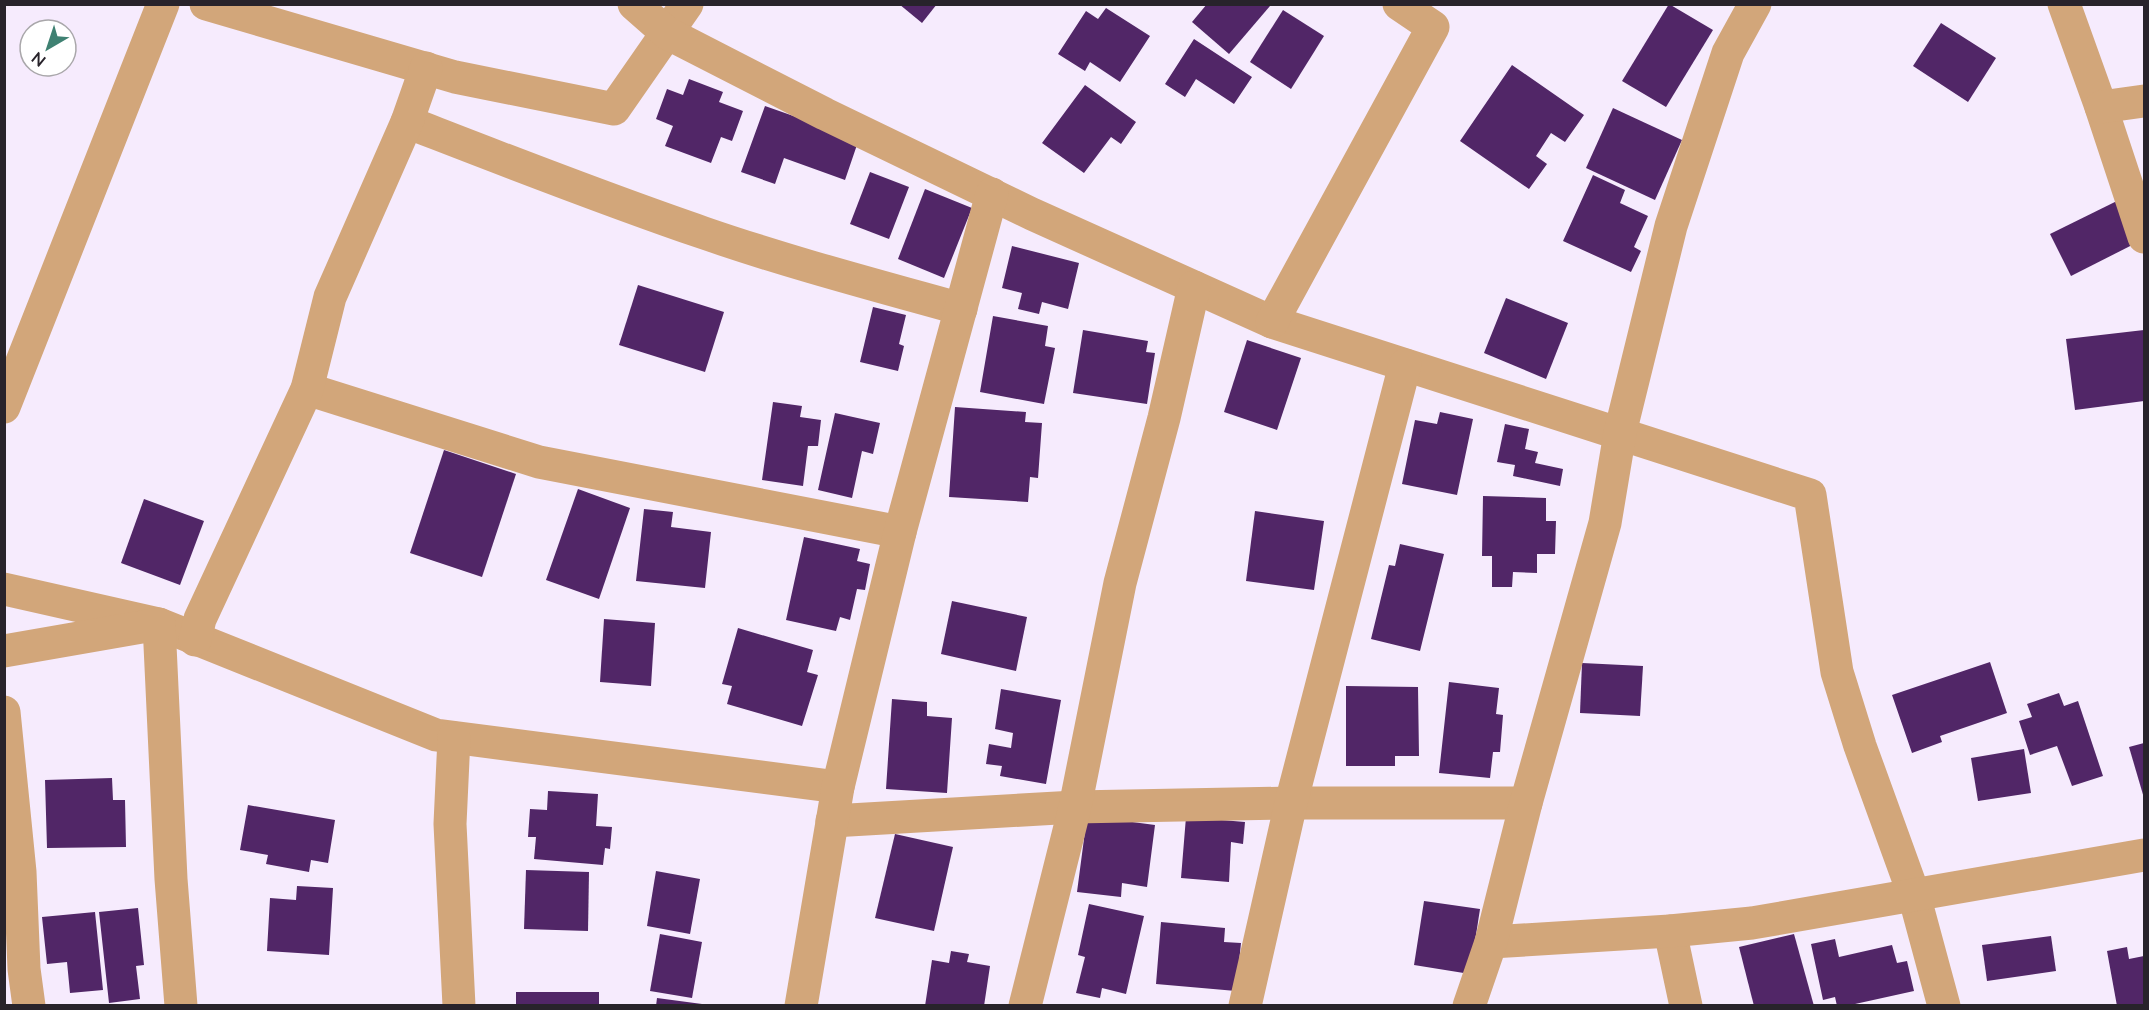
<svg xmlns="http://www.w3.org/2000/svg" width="2149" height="1010" font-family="Lato,sans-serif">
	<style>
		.building { fill: #512667 }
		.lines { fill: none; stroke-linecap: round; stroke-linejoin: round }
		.minor { stroke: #d2a67a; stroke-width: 33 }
	</style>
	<rect width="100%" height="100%" fill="#f6ebfd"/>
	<!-- building -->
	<g class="building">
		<polygon points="899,4 937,4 922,23"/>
		<polygon points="1207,4 1268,4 1270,6 1229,54 1192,22"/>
		<polygon points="1669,4 1713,30 1666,107 1622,81"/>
		<polygon points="1106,8 1150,36 1120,82 1090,62 1085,71 1058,54 1086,11 1098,19"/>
		<polygon points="1283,10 1324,36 1291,89 1250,62"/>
		<polygon points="1941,23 1996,58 1968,102 1913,66"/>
		<polygon points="1194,39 1252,77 1234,104 1196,79 1185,97 1165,84"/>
		<polygon points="1512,65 1584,115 1565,142 1551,133 1536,156 1547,164 1529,189 1460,141"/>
		<polygon points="689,79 723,92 719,102 743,111 732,141 721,137 711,163 665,146 673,126 656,119 667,89 683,95"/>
		<polygon points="1085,85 1136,122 1121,144 1111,137 1084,173 1042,143"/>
		<polygon points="765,106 859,139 845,180 784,158 775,184 741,172"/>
		<polygon points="1613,108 1682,140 1655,200 1586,168"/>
		<polygon points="870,172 909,187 889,239 850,224"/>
		<polygon points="1593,175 1625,190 1620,203 1648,216 1634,247 1641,251 1631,272 1563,241"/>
		<polygon points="925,189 972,208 944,278 898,259"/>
		<polygon points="2125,197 2144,239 2071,276 2050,234"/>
		<polygon points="1012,246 1079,263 1068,309 1042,302 1039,314 1018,309 1022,293 1002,288"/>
		<polygon points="638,285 724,312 705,372 619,345"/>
		<polygon points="1506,298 1568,323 1546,379 1484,353"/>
		<polygon points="873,307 906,315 899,344 904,346 898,371 860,362"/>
		<polygon points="993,316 1048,326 1045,346 1055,348 1044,404 980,392"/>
		<polygon points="1083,330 1148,341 1146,352 1155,353 1147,404 1073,393"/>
		<polygon points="2144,330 2144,401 2075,410 2066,339"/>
		<polygon points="1247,340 1301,358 1277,430 1224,412"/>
		<polygon points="773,402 802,406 800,417 821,420 818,446 808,446 803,486 762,480"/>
		<polygon points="955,407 1026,412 1025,422 1042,423 1038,478 1030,477 1028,502 949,497"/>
		<polygon points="1440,412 1473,419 1457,495 1402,484 1415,420 1437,424"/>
		<polygon points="835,413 880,423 873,454 862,451 852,498 818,490"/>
		<polygon points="1505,424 1529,429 1525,449 1538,452 1535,463 1563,469 1560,486 1513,476 1515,465 1497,462"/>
		<polygon points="444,450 516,474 482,577 410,553"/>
		<polygon points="578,489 630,508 599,599 546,580"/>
		<polygon points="1483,496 1546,498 1546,521 1556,521 1555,554 1537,554 1537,573 1513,572 1512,587 1492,587 1492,556 1482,556"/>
		<polygon points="144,499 204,521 180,585 121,563"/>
		<polygon points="644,509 673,512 671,527 711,532 705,588 636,581"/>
		<polygon points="1255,511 1324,521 1314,590 1246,581"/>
		<polygon points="804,537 860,549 857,561 870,564 865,590 857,589 850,620 840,617 836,631 786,620"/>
		<polygon points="1400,544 1444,554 1420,651 1371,639 1389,565 1395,566"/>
		<polygon points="952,601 1027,617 1016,671 941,654"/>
		<polygon points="604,619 655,623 651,686 600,682"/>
		<polygon points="738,628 813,650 807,672 818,675 802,726 727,704 732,686 722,684"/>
		<polygon points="1990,662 2007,713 1940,736 1942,742 1912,753 1892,695"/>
		<polygon points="1582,663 1643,666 1640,716 1580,713"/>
		<polygon points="1449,682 1499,688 1496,714 1503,715 1500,752 1493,752 1490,778 1439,773"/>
		<polygon points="1346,686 1418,687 1419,756 1395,756 1395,766 1346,766"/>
		<polygon points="1001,689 1061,700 1046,784 1000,776 1002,766 986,764 989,744 1011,748 1013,733 995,729"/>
		<polygon points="2059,693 2064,706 2078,701 2103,776 2072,786 2057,746 2030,755 2019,721 2032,717 2027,704"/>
		<polygon points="892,699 927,702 927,716 952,718 947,793 886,789"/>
		<polygon points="2144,743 2144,798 2129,747"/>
		<polygon points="2024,749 2031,793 1978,801 1971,758"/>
		<polygon points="112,778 113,800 125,800 126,847 47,848 45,780"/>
		<polygon points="548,791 598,794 596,826 612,827 610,849 605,848 603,865 534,859 536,837 528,837 530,809 547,810"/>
		<polygon points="248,805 335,820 328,863 311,860 309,872 266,864 268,855 240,850"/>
		<polygon points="1087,816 1155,825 1147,887 1122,883 1121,897 1077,892"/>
		<polygon points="1186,817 1245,822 1243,844 1231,842 1229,882 1181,878"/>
		<polygon points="895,834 953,847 934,931 875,918"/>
		<polygon points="526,870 589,872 588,931 524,929"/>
		<polygon points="656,871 700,879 690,934 647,926"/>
		<polygon points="297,886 333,888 329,955 267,951 270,898 296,900"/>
		<polygon points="1424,901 1480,909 1470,974 1414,965"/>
		<polygon points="1089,904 1144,916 1126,994 1102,988 1100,998 1076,993 1085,957 1078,955"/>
		<polygon points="138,908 144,965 136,966 140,999 109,1003 99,912"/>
		<polygon points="95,912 103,990 70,993 67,962 47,964 42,917"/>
		<polygon points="1161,922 1225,928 1224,942 1241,943 1236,991 1156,984"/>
		<polygon points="660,934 702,942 692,998 650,991"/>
		<polygon points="1794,934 1814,1006 1754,1006 1739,947"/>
		<polygon points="2051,936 2056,971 1987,981 1982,945"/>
		<polygon points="1835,939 1839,957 1892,945 1897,963 1907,961 1914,991 1846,1006 1837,1006 1835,997 1823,1000 1811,944"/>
		<polygon points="2127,947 2129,959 2144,956 2144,1006 2117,1006 2107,951"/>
		<polygon points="951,951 969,954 967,962 990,966 984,1006 925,1006 932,960 949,963"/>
		<rect x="516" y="992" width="83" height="14"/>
		<polygon points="657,998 702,1004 702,1006 656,1006"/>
	</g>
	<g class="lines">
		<!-- minor -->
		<g class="minor">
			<polyline points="206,4 455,77 614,109 687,4"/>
			<polyline points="634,4 667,33 825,114 1032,214 1272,322 1810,495 1837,672 1860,746 1914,895 1944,1006"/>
			<polyline points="2064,4 2101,107 2144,237"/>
			<polyline points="2101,107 2144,101"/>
			<path d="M407,122C505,160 604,199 704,233C788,262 875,285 961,309"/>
			<polyline points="1272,322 1433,27 1399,4"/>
			<polyline points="307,389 539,462 900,532"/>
			<polyline points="4,407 163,4"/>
			<polyline points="4,589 159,624 436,735 838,787"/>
			<polyline points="195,640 200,619 307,389 330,297 407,122 426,68"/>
			<polyline points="4,651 159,624 171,879 181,1006"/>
			<polyline points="4,712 20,872 24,969 29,1006"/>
			<polyline points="454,738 450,824 459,1006"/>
			<polyline points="832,821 1075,807 1291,803 1526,803"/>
			<polyline points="1670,931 1686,1006"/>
			<polyline points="1491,942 1670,931 1752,923 2144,855"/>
			<polyline points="801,1006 838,787 900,532 992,194"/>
			<polyline points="1025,1006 1075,807 1120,583 1164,418 1194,287"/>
			<polyline points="1245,1006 1291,803 1405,365"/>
			<polyline points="1469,1006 1491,942 1526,803 1605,523 1620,433 1671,226 1728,53 1755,4"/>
		</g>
	</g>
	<!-- border -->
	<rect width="2149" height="1010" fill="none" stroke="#28232b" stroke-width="12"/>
	<!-- north arrow -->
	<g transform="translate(48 48) rotate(219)"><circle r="28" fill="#ffffff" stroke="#a9a7aa" stroke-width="1.5"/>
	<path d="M0-4.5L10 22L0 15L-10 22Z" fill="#3f8172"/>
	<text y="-9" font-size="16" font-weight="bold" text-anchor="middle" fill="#28232b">N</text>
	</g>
</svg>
